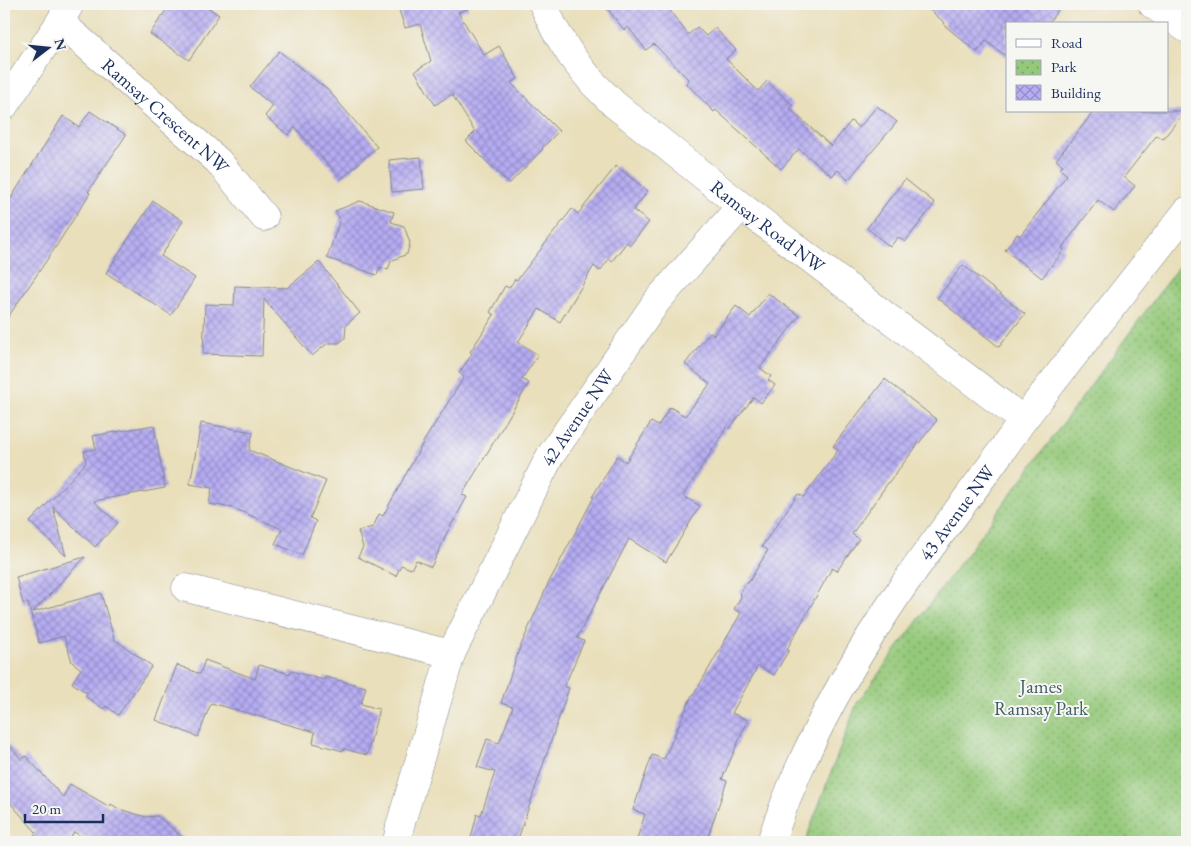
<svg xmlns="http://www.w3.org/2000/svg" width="1191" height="846" font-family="'EB Garamond',serif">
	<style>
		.park { fill: url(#park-dots); stroke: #587c6c }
		.building { fill: url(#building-cross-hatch) }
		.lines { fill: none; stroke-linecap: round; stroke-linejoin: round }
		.minor-casing { stroke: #82878c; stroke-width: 29 }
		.minor { stroke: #fff; stroke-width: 28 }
		.labels { text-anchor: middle; stroke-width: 4; stroke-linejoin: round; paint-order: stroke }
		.street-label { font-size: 19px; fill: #1b2f5e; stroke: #f6f6f2 }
		.park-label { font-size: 19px; fill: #405d66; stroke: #f6f6f2 }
	</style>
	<defs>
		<pattern id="park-dots" width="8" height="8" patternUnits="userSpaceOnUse" patternTransform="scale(1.25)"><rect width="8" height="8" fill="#95c97a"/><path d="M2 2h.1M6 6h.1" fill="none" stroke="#79a467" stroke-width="1.8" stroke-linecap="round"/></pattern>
		<pattern id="building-cross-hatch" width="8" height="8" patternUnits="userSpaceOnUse" patternTransform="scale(1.25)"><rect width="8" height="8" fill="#b6acf2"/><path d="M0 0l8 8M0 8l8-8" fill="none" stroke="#938cc7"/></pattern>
	</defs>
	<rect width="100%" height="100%" fill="#f6f6f2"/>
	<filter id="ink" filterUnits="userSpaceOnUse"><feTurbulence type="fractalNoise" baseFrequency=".02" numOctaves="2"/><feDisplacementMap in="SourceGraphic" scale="10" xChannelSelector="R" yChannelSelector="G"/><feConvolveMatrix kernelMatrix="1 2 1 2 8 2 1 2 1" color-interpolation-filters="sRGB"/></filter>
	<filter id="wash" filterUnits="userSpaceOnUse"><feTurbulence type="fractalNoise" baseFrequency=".0096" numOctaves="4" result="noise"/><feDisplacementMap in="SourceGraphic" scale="20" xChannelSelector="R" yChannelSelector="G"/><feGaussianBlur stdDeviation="1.12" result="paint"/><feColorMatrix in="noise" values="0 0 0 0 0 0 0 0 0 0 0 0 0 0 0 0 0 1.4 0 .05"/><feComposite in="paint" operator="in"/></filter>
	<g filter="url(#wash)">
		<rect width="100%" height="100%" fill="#e9dfbb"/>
		<!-- park -->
		<polygon class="park" points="1187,255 1187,842 805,842 857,703"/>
		<g id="blocks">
			<!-- building -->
			<g class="building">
				<polygon points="170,4 203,4 219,15 189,60 150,34"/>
				<polygon points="397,4 467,4 468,9 458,12 484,55 499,46 518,79 511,83 559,131 542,148 543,149 509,184 466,141 475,132 452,94 435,105 415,71 431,61 420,24 405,28"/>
				<polygon points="604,4 665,4 688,35 697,27 706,36 715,28 736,50 726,59 758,91 767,81 793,105 790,109 831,146 851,121 859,128 877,106 897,122 848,180 838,170 832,176 799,149 781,169 716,110 714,112 686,83 689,80 654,44 646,50 628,27 624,30"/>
				<polygon points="923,4 1062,4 1048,24 1007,24 1007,57 986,41 977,52 944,25 945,23"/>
				<polygon points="279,51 328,90 377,147 341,179 295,127 288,135 265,116 273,106 250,87"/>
				<polygon points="90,111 126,135 88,192 90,193 57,245 4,323 4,209 63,116 79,127"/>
				<polygon points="1094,111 1185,111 1163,139 1157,135 1124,177 1135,186 1114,212 1098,200 1062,248 1064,250 1042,278 1005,250 1017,234 1020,236 1067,175 1060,169 1063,165 1056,160"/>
				<polygon points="421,157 424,189 392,192 389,160"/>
				<polygon points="616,166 648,191 633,210 649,222 630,245 627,242 612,261 609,259 600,271 594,266 560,322 539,309 518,342 538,355 522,379 529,383 462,495 467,497 444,538 445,538 431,567 416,560 411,569 401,565 396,576 358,557 363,547 358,531 373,527 379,514 383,516 424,441 464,377 459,373 472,354 470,352 494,315 490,312 505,286 509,288 515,279 517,280 572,209 578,214"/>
				<polygon points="905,179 935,203 905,242 898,237 890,247 867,228"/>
				<polygon points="153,201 183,221 161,256 195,278 171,315 106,273"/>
				<polygon points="360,201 394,212 391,222 404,226 410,243 407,254 391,261 388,270 380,267 377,275 327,258 340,219 335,211"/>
				<polygon points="319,262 360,313 346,325 345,338 339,343 328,343 312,356 264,299 262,356 203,354 205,304 234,305 235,286 287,288"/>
				<polygon points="963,265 1025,314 999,347 937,298"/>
				<polygon points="768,293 799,316 760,368 771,376 768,380 775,385 761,403 754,397 729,429 727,427 683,496 700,506 666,562 629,539 577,638 584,641 564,687 569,688 517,842 470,842 477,814 481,815 495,772 477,767 487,739 499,743 513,707 501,703 519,650 548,584 594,497 592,497 617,456 626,462 651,422 658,426 670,407 685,416 710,384 685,364 710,332 714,335 736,306 750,317"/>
				<polygon points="885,379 937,420 888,483 852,534 859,539 837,571 832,568 787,649 789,650 774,675 758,666 732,713 748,720 722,779 727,781 706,842 636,842 645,814 633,810 652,755 664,759 692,695 693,696 741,613 734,609 741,597 740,592 745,584 749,582 768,550 762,546 798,494 804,497 838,450 833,446"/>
				<polygon points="201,423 253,432 249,450 326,481 310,518 316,521 302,555 275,544 282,529 233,508 209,504 212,488 190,484"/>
				<polygon points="154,425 165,488 94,501 118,523 95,547 53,507 66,556 30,522 86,463 84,451 96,449 93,436"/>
				<polygon points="85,557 33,612 101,593 114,639 152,666 118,715 106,706 104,709 85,696 87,693 72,683 81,669 72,662 64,636 39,643 28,603 23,604 16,577"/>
				<polygon points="205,660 255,679 259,665 290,674 291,671 324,680 325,677 366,687 361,704 379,709 367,755 344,749 343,751 313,743 315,732 211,703 198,737 156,720 177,665 200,674"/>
				<polygon points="4,740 22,760 26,756 63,797 70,784 110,807 111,804 119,809 146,817 157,816 188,842 90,842 74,832 68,842 30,842 36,832 4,796"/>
			</g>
		</g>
	</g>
	<g filter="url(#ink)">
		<use href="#blocks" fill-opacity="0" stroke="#82878c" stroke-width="1"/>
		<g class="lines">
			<defs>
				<g id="minor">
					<path id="s1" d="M543,4L555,30L572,57L592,82L614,104L741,206L1023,420"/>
					<polyline points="1152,4 1187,29"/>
					<path id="s2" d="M60,22L218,161L264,217"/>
					<polyline points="4,106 60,22 70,4"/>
					<polyline points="186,588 451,654"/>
					<path id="s3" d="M397,842L400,826L451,654L550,456L657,301L741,206"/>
					<path id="s4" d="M771,842C800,752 848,667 901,589C940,532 984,478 1023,420L1187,211"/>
				</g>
			</defs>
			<!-- minor casing -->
			<use href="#minor" class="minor-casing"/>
			<!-- minor -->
			<use href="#minor" class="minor"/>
		</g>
	</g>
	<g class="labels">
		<!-- street labels -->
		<g class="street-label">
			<text dy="7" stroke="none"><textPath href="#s2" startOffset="141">Ramsay Crescent NW</textPath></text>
			<text dy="7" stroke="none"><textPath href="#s1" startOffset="320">Ramsay Road NW</textPath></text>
			<text dy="7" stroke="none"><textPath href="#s3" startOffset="464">42 Avenue NW</textPath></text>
			<text dy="7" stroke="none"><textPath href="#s4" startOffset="380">43 Avenue NW</textPath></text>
		</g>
		<!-- park labels -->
		<g class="park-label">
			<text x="1041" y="693">James<tspan x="1041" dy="22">Ramsay Park</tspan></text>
		</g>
	</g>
	<!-- margin -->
	<rect width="1191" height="846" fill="none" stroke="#f6f6f2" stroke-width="20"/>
	<!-- legend -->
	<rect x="1006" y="22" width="162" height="90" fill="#f6f6f2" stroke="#9ea6b7"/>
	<rect x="1016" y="39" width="25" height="8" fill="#ffffff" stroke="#9ea6b7"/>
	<text x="1051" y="48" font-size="15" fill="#1b2f5e">Road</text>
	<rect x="1016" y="60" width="25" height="15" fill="url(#park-dots)" stroke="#9ea6b7"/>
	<text x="1051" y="72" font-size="15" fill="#1b2f5e">Park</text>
	<rect x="1016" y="85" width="25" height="15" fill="url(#building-cross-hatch)" stroke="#9ea6b7"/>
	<text x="1051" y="98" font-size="15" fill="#1b2f5e">Building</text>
	<!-- north arrow -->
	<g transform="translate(48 48) rotate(74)" stroke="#f6f6f2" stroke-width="4" paint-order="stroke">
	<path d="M0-4L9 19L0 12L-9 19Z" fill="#1b2f5e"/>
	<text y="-8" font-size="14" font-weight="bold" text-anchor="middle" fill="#1b2f5e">N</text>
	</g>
	<!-- scale -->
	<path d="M25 814v8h78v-8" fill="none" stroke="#1b2f5e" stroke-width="2.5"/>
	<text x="32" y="814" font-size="15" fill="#1b2f5e" stroke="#f6f6f2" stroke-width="4" paint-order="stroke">20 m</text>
</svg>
